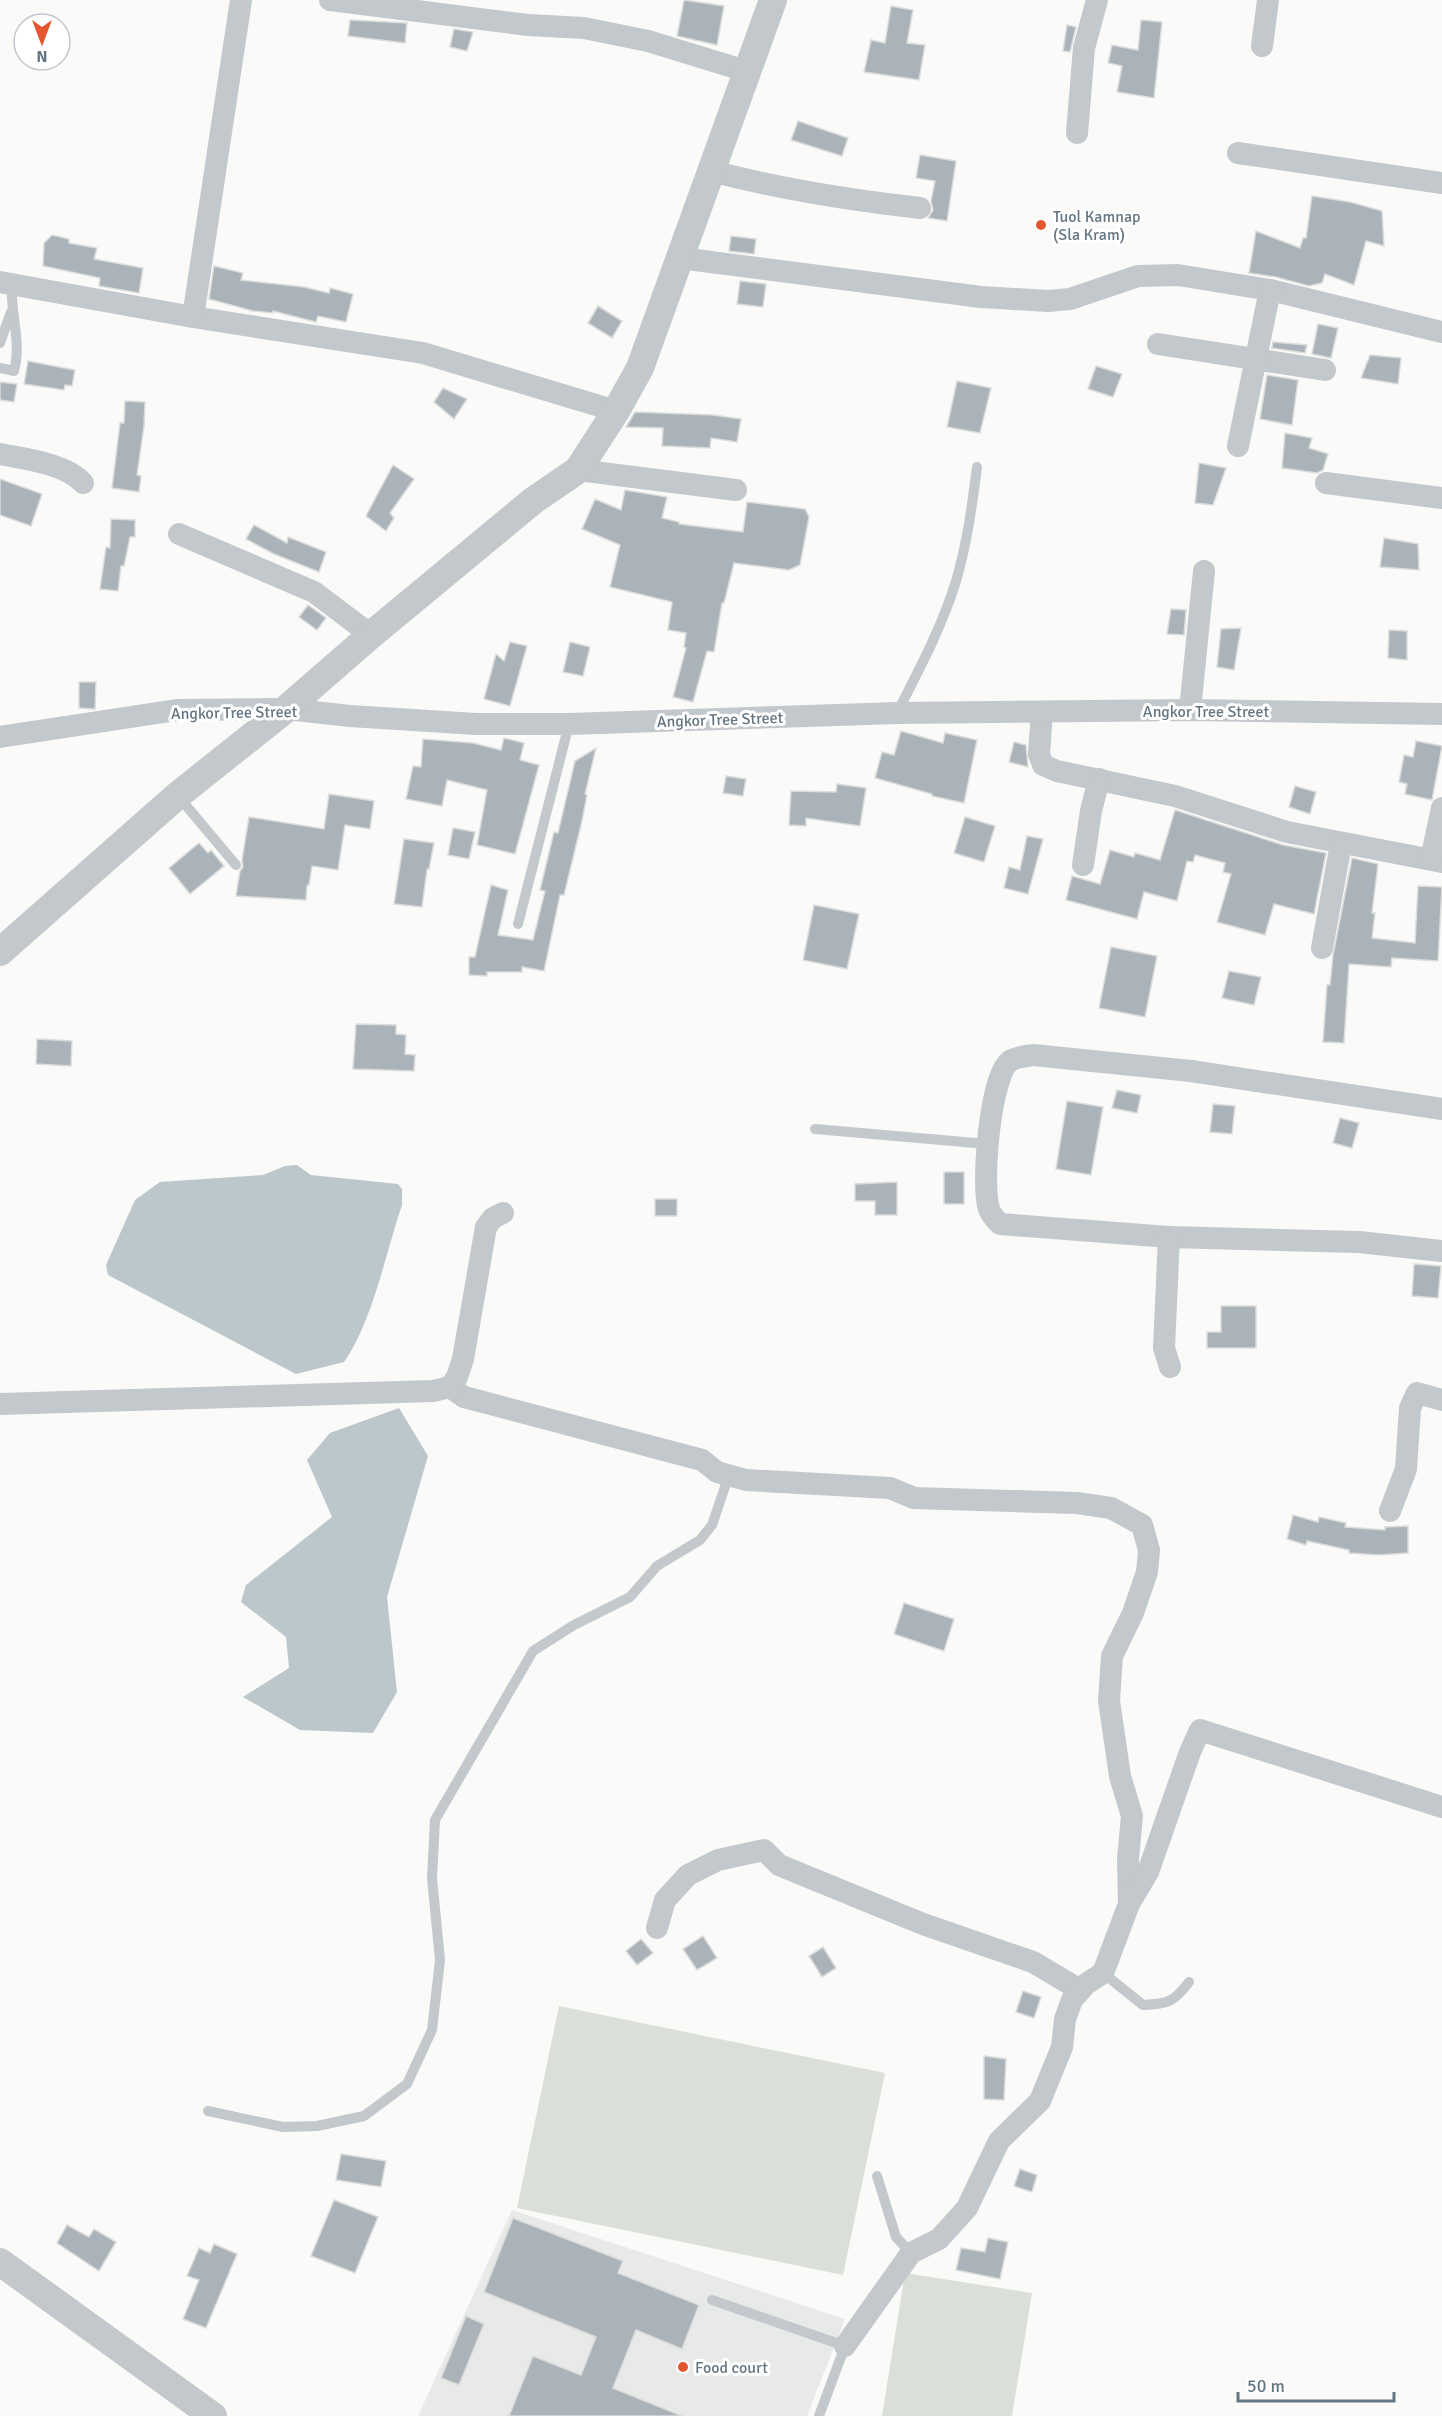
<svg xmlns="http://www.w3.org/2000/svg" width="1442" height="2416" font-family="Signika,sans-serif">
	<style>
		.built { fill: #e8e9e9 }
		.green { fill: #dadfd7 }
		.water { fill: #bbc7cb }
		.building { fill: #aab3b9; stroke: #dcdcda; stroke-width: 1.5 }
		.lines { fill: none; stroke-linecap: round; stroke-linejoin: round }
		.service { stroke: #c3c8cc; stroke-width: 10 }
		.minor { stroke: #c3c8cc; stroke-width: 22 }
		.tertiary { stroke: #c3c8cc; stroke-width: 28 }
		.poi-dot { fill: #e4572e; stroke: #fff; stroke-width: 2 }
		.labels { text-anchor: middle; stroke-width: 6; stroke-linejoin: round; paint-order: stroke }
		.poi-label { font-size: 16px; fill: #657683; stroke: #fff; text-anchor: start }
		.street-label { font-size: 16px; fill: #657683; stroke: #fff }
	</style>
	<rect width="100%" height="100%" fill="#fafaf8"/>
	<!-- built -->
	<polygon class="built" points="512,2210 845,2319 807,2416 418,2416"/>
	<!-- green -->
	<g class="green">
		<polygon points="559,2006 885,2073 843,2275 517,2208"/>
		<polygon points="905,2273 1032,2293 1012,2416 882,2416"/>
	</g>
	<!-- water -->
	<g class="water">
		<path d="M297,1165L311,1175L398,1184L402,1189V1205C386,1252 372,1323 344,1362L296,1374L108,1275L106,1265L135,1200L160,1182L263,1175L285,1166Z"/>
		<polygon points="399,1408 428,1456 387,1597 397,1692 373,1733 300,1730 243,1697 289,1668 286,1637 241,1602 246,1585 332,1517 307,1460 330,1433"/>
	</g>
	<!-- building -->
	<g class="building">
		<polygon points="684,0 724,6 717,45 677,36"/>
		<polygon points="891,6 913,10 907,43 925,45 919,80 864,72 871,40 885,43"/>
		<polygon points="350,20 407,23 405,43 348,36"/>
		<polygon points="1141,20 1162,22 1154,98 1117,92 1122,66 1108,63 1112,45 1138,50"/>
		<polygon points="1067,25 1076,27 1070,52 1063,51"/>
		<polygon points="454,29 473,32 467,51 450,47"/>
		<polygon points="798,121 848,138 842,156 791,140"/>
		<polygon points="920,155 956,161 947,221 928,218 933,210 931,201 935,181 916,178"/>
		<polygon points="1312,196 1350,202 1382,211 1384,246 1366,241 1354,285 1325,274 1322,283 1309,286 1276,277 1249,273 1256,231 1300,248 1303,238 1306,238"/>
		<polygon points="52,235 69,239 69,243 97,248 94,259 143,268 139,293 99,286 100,278 43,266 44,243"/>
		<polygon points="731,236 756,239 754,254 729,251"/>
		<polygon points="214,266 243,273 241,280 304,287 329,293 330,288 353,294 346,322 318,316 316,322 273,311 273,313 253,311 209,299"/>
		<polygon points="740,281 766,284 763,307 737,304"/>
		<polygon points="598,306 622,321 612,338 588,323"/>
		<polygon points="1318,324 1338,328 1331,358 1312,354"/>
		<polygon points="1273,342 1307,345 1305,353 1272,348"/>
		<polygon points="1370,355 1401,358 1398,384 1361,378"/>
		<polygon points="28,361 75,370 72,386 65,385 64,390 24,384"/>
		<polygon points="1096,366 1122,374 1113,397 1088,389"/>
		<polygon points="1267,375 1298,380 1292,425 1260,419"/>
		<polygon points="957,381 991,388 980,433 947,427"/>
		<polygon points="0,382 17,384 14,402 0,400"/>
		<polygon points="443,388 467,399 454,419 434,402"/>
		<polygon points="125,401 145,402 144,426 137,475 141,476 139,492 112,488 120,423 124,423"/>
		<polygon points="635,412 713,415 741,419 737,442 711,438 710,448 662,446 663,428 626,427"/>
		<polygon points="1285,433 1312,438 1309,448 1328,454 1323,470 1317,473 1282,468"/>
		<polygon points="1199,463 1226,468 1213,505 1195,503"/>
		<polygon points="393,465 414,479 390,513 394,518 386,531 366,516"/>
		<polygon points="0,479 42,494 31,526 0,515"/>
		<polygon points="625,490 667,497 662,518 679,522 679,524 743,532 747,502 805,509 809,517 800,565 789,570 734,563 724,603 722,603 714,652 707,651 693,702 673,697 686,648 684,647 686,633 668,630 672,602 610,587 620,545 582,529 595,499 621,510"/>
		<polygon points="111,519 135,520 135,537 130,537 124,566 121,566 118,591 100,589 106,547 110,548"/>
		<polygon points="254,525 287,543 288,537 326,552 319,572 274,554 246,539"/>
		<polygon points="1384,538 1418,544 1419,570 1380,567"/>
		<polygon points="308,605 326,618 317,630 299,617"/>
		<polygon points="1171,609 1186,610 1184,635 1167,634"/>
		<polygon points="1241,628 1234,670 1217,667 1221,629"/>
		<polygon points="1389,630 1407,631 1407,660 1388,658"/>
		<polygon points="510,642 527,646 510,706 484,699 496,654 504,661"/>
		<polygon points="570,642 590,647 583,676 563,672"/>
		<polygon points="79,682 96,682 95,709 79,708"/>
		<polygon points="901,731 943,743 945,733 977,740 964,803 932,796 932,794 875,778 882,752 894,755"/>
		<polygon points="504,738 524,743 520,760 539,765 515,854 477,845 487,790 447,780 442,806 406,799 413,766 421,767 423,739 473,743 501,750"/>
		<polygon points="1416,741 1442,746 1432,800 1405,794 1407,784 1399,782 1404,755 1413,757"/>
		<polygon points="1014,742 1026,745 1028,767 1009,762"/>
		<polygon points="596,748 585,794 587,795 582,821 564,895 560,895 544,971 522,967 522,972 487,972 487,976 469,975 469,957 475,957 491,885 508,890 498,935 533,940 545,891 540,890 554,832 558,833 575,761"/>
		<polygon points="726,776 746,779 743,796 723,793"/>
		<polygon points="837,784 866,788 860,826 806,818 806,826 789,825 791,791 836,792"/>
		<polygon points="1295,786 1316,792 1310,814 1289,807"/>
		<polygon points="329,794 374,801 370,829 345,825 338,870 312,866 309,885 307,885 306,900 236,896 240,871 243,867 242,860 249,817 324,829"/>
		<polygon points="1175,810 1283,845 1326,853 1314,914 1274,904 1265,935 1217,922 1231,874 1223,872 1225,863 1195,855 1193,862 1187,861 1177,901 1144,892 1137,919 1066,900 1072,876 1100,884 1110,850 1134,857 1135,853 1160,860"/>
		<polygon points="965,817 995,826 984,862 954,853"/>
		<polygon points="453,828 475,832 469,859 448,855"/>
		<polygon points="1027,836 1043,839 1028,894 1004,888 1009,867 1020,870"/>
		<polygon points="404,839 434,843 429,869 427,869 422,907 394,904"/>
		<polygon points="199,843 208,853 211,850 224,866 190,894 169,868"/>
		<polygon points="1352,858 1378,864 1372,913 1375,913 1372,938 1415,943 1418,886 1442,887 1438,961 1392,958 1391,967 1349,964 1344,1043 1323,1042 1327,985 1330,985 1333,955"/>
		<polygon points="814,905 859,914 847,969 803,960"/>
		<polygon points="1111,947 1157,956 1145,1017 1099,1008"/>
		<polygon points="1229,971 1261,977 1254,1005 1222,998"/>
		<polygon points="356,1024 396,1025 396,1034 406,1035 405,1054 415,1055 414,1071 353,1069"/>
		<polygon points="37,1039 72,1041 71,1066 36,1064"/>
		<polygon points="1117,1090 1141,1095 1137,1113 1112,1108"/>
		<polygon points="1067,1101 1103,1107 1091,1175 1056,1169"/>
		<polygon points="1213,1104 1235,1106 1232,1134 1210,1132"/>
		<polygon points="1340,1118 1359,1123 1352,1148 1333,1143"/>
		<rect x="944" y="1172" width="20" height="32"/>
		<polygon points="897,1182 897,1215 875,1215 875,1201 855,1201 855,1184"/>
		<rect x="655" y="1199" width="22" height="17"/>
		<polygon points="1414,1264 1441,1266 1438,1298 1412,1296"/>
		<polygon points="1221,1306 1256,1306 1256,1348 1207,1348 1207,1332 1221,1332"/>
		<polygon points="1293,1515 1318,1522 1319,1517 1346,1523 1345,1527 1385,1530 1385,1527 1408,1526 1408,1553 1379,1555 1349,1553 1349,1550 1307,1541 1306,1545 1287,1539"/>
		<polygon points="904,1603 954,1619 944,1651 894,1634"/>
		<polygon points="703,1936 717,1958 697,1970 683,1949"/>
		<polygon points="641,1939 653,1953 637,1965 626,1951"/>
		<polygon points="823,1947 836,1968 822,1977 809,1956"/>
		<polygon points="1023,1991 1041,1997 1034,2018 1016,2012"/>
		<polygon points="984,2056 1006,2059 1004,2100 984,2099"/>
		<polygon points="341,2154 386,2161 381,2187 336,2180"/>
		<polygon points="1020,2169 1037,2175 1032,2192 1014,2186"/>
		<polygon points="334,2200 378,2217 355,2273 311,2256"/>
		<polygon points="513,2218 623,2261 618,2273 699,2305 682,2349 636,2330 613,2388 682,2416 509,2416 533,2356 581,2375 596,2337 484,2292"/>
		<polygon points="67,2225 89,2237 94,2229 116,2242 99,2271 57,2243"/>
		<polygon points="988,2238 1008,2242 1000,2279 956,2270 961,2248 985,2252"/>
		<polygon points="214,2244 237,2254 206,2328 183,2319 199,2280 187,2276 199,2248 210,2253"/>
		<polygon points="466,2316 484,2324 459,2385 441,2378"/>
	</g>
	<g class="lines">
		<!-- service -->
		<g class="service">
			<polyline points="0,343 11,312"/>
			<path d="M0,368L14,371C22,342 10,314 12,285"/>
			<path d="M897,713C919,670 942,627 956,581C967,544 972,506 977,467"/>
			<polyline points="178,796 236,865"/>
			<polyline points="518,924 569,724"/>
			<polyline points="815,1129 987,1144"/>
			<path d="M1103,1973L1143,2005C1168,2004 1174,2002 1189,1982"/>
			<polyline points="208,2111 283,2127 317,2126 364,2116 407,2084 432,2030 440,1960 432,1878 435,1820 533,1651 574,1625 630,1597 657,1566 700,1540 712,1525 729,1475"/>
			<polyline points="877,2176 896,2237 911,2253"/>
			<polyline points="712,2300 845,2346 819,2416"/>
		</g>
		<!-- minor -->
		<g class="minor">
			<polyline points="330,0 528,25 584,28 648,41 746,71"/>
			<polyline points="1262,46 1268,0"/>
			<polyline points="1077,133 1084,48 1097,0"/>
			<polyline points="1238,153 1442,183"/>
			<path d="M711,171C780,189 849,200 920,208"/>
			<polyline points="680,258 981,297 1048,301 1070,299 1138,276 1178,275 1270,290 1442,332"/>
			<polyline points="0,282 193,317 423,353 616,411"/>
			<polyline points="193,317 241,0"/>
			<polyline points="1158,344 1325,370"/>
			<polyline points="1238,446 1270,290"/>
			<path d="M0,454C25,459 67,464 83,483"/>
			<polyline points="578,470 736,490"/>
			<polyline points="1326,483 1442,498"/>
			<polyline points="179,534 314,592 371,635"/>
			<polyline points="1190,710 1204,571"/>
			<polyline points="1042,712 1039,754 1043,765 1057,771 1175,796 1287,832 1442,862"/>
			<polyline points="0,737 177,710 286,709 350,716 476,724 569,724 897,713 1190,710 1442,714"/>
			<polyline points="1431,859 1442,808"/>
			<polyline points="1083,865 1091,811 1099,779"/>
			<polyline points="1322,948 1341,844"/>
			<path d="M1442,1109L1191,1071L1033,1055C1027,1056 1016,1057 1010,1061C990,1075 981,1185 989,1209C991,1215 996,1220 1000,1224L1169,1237L1359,1242L1442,1251"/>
			<polyline points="1169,1237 1164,1348 1170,1367"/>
			<polyline points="450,1387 464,1397 702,1460 717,1472 746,1480 890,1488 914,1498 1077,1503 1111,1508 1142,1525 1149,1550 1147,1572 1133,1613 1112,1656 1109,1701 1120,1776 1132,1816 1128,1859 1129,1904"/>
			<polyline points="0,1404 433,1391 450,1387 457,1377 463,1359 486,1227 493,1218 503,1213"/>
			<polyline points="1390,1511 1406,1469 1410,1408 1417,1393 1442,1400"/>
			<polyline points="657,1928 665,1900 688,1875 718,1860 764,1850 779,1865 923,1924 1033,1962 1080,1990"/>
			<polyline points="845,2346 911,2253 939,2239 967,2208 999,2141 1040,2101 1062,2047 1065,2019 1072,2000 1086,1984 1103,1973 1129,1904 1148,1872 1190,1752 1200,1730 1442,1807"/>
		</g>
		<!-- tertiary -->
		<g class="tertiary">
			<polyline points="0,952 178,795 286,709 371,635 534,500 578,470 616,411 640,368 773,0"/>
			<polyline points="0,2262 213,2416"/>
		</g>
	</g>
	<!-- markers -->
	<g class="poi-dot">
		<circle cx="1041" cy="225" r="6"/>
		<circle cx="683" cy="2367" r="6"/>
	</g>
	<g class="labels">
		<!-- poi labels -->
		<g class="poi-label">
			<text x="1053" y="222">Tuol Kamnap<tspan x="1053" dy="18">(Sla Kram)</tspan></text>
			<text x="695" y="2373">Food court</text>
		</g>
		<!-- street labels -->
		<g class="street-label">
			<text x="1206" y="717">Angkor Tree Street</text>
			<text transform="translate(234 712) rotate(-1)" y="6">Angkor Tree Street</text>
			<text transform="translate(720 719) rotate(-2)" y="6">Angkor Tree Street</text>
		</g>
	</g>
	<!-- north arrow -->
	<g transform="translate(42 42) rotate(180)"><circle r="28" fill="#ffffff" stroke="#c1c8cd" stroke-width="1.5"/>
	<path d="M0-4.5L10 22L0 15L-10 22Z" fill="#e4572e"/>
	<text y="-9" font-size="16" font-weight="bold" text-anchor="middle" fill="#657683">N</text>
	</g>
	<!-- scale -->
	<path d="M1238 2392v9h156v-9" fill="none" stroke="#657683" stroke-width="3"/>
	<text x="1247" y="2392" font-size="18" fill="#657683" stroke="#ffffff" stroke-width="4.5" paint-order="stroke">50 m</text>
</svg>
